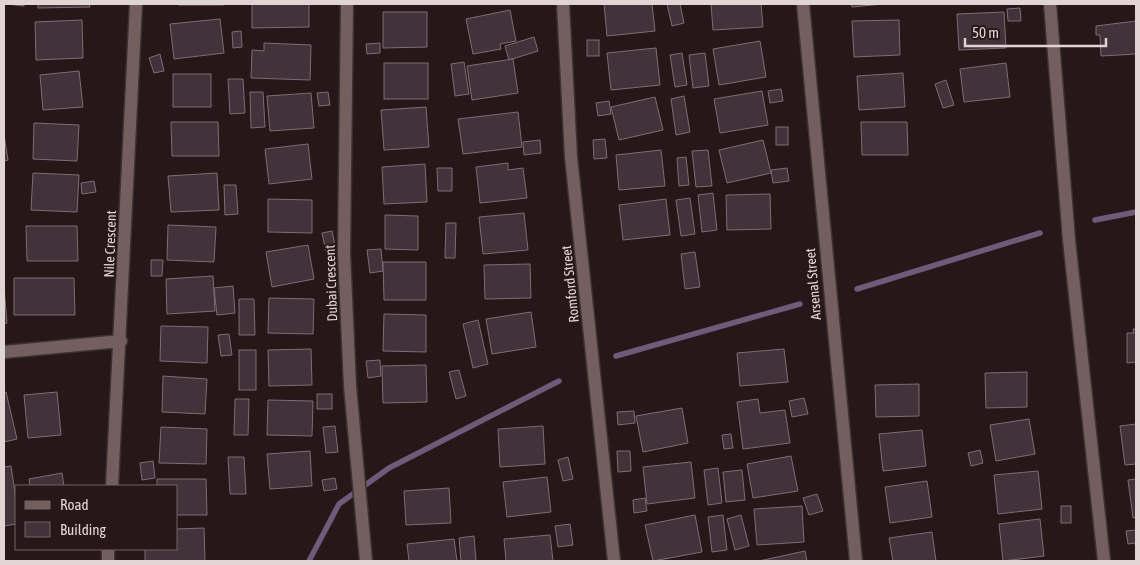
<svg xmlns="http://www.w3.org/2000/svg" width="1140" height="565" font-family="'Asap Condensed',sans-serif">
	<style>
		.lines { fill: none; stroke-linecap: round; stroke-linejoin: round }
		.stream { stroke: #705979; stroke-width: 5.5 }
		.building { fill: #42323a; stroke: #7f6c75 }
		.minor-casing { stroke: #3e3132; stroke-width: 15 }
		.minor { stroke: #745f5f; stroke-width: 12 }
		.labels { text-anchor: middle; stroke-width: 4; stroke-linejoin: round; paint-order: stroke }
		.street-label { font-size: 14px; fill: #e1d4d4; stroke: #281718 }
	</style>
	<rect width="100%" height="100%" fill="#281718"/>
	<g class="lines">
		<!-- stream -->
		<g class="stream">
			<polyline points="1095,220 1136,212"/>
			<polyline points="857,289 1040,233"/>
			<polyline points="616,356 800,304"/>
			<polyline points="309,561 339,504 389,468 559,381"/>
		</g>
	</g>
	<!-- building -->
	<g class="building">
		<polygon points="7,4 24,4 24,6"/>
		<polygon points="38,4 89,4 90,7 38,8"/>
		<rect x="179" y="4" width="44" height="1"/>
		<polygon points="252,4 309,4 309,27 252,28"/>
		<polygon points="604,4 652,4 655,31 607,36"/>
		<polygon points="667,4 680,4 684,23 672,26"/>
		<polygon points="711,4 761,4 763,27 713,30"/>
		<polygon points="851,4 883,4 852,7"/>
		<polygon points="1020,8 1021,21 1008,21 1007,9"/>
		<polygon points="510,10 516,41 500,44 501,49 473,54 466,19"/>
		<polygon points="383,12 427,12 427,47 383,48"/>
		<polygon points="1004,12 1006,48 959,50 957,14"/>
		<polygon points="220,19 224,53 174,59 170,24"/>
		<polygon points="82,20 83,58 36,60 35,22"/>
		<polygon points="899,20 900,55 854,57 852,21"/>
		<polygon points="1136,21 1136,54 1101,56 1100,35 1096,35 1096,26"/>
		<polygon points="241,31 242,47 233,48 232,32"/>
		<polygon points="534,37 538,51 509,60 505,46"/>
		<rect x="587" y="40" width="12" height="16"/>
		<polygon points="760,41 766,77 719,85 713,49"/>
		<polygon points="264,43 311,45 310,80 251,78 252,50 264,51"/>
		<polygon points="380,43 380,53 367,54 366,44"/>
		<polygon points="656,48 660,85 611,90 607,53"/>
		<polygon points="682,53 687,85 675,87 670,55"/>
		<polygon points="705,53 709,86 693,88 689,55"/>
		<polygon points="160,54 164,71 154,73 149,58"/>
		<polygon points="513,59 518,93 472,100 467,66"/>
		<polygon points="464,62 469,94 455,96 451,64"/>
		<rect x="384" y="63" width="44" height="36"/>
		<polygon points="1006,63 1010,97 964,102 960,69"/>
		<polygon points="79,71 83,107 43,110 40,75"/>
		<polygon points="903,73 905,107 859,110 857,76"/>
		<rect x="173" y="74" width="38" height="33"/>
		<polygon points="228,79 243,79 245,113 230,114"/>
		<polygon points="946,80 954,105 943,108 935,84"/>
		<polygon points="781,89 783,101 770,103 768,91"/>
		<polygon points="762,91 768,125 720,133 714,99"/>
		<polygon points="250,92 263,92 265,127 251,128"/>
		<polygon points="328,92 330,105 319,106 317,93"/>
		<polygon points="311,93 314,128 270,131 267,96"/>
		<polygon points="684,96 690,132 676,135 671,99"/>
		<polygon points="655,97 663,130 619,140 611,107"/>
		<polygon points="609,101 611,114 598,116 596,103"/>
		<polygon points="426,107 429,147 384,150 381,110"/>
		<polygon points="518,112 522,147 463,154 458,119"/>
		<polygon points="171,122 218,122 219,156 172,156"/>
		<polygon points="861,122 907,122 908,155 862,155"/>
		<polygon points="34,123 79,125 77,161 33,159"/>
		<rect x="776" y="127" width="12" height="18"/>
		<polygon points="4,135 8,160 4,161"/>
		<polygon points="605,139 607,158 594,159 593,140"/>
		<polygon points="540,140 541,153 524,155 523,142"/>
		<polygon points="763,140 771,173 727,183 719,150"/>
		<polygon points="308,144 312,179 269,184 265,149"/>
		<polygon points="661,150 665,186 619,190 616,155"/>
		<polygon points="708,150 712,186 696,187 692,151"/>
		<polygon points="686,157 689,185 679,186 677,158"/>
		<polygon points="508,163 508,170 523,168 527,198 480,203 476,167"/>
		<polygon points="425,164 427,202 384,204 382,167"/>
		<polygon points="437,168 452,168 452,191 438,191"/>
		<polygon points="787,168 789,181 773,183 771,170"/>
		<polygon points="33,173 79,175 77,212 31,210"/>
		<polygon points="217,173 219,210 171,212 168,176"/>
		<polygon points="94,181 96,192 82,194 81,183"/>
		<polygon points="224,185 236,185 238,214 225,215"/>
		<polygon points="713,193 717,230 702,232 698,195"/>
		<polygon points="770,194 771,229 727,230 726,195"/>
		<polygon points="690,198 695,234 681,236 676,200"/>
		<polygon points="268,199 312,200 312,233 268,232"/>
		<polygon points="666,199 670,235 623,240 619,205"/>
		<polygon points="524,213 528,250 483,254 479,217"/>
		<polygon points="385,215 418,216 418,250 385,249"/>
		<polygon points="446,223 456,223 455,258 445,258"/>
		<polygon points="168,225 216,227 214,262 167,260"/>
		<polygon points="26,226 77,226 78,261 27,261"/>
		<polygon points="332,231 336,250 326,252 322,233"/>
		<polygon points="308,245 314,279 272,287 266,252"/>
		<polygon points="381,249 383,271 370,273 367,250"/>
		<polygon points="695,252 700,287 685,289 681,254"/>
		<polygon points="151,260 163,260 162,276 151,276"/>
		<polygon points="383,262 426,262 426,300 384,300"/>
		<polygon points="530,264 531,298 485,299 484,265"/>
		<polygon points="213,276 215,311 167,314 166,279"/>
		<polygon points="14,278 74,278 75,315 14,315"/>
		<polygon points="233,286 235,313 217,315 214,288"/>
		<polygon points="4,287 7,323 4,324"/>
		<polygon points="269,298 314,299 313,334 268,333"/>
		<polygon points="239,299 254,299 255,335 239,335"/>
		<polygon points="531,312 536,347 492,354 486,319"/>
		<polygon points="384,314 426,315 426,352 383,351"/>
		<polygon points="478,320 488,364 473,368 463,324"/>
		<polygon points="161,326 208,327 207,363 160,361"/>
		<polygon points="1133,329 1136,329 1136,362 1127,363 1127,333 1134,333"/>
		<polygon points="229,334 232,355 221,356 218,335"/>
		<polygon points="311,349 312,385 269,386 268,350"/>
		<polygon points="784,349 788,382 740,386 737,353"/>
		<rect x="239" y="350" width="17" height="40"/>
		<polygon points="380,360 381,376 368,378 366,361"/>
		<polygon points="426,365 427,402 383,403 382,366"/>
		<polygon points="459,370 466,396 456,399 449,372"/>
		<polygon points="1027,372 1027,407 986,408 985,373"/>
		<polygon points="163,376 207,379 205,414 162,412"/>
		<polygon points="919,384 919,416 876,417 875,385"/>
		<polygon points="6,392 17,439 4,442 4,393"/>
		<polygon points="57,392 61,435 28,438 24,395"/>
		<rect x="317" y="394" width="15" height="15"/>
		<polygon points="804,398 808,414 792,417 789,401"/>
		<polygon points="235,399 249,399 248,435 234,435"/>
		<polygon points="758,399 760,413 785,410 790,443 743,449 737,402"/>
		<polygon points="268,400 313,401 312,436 267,435"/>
		<polygon points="682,408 688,443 643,452 636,416"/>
		<polygon points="634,411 635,423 618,425 617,412"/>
		<polygon points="1029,419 1035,454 996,461 990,425"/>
		<polygon points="1136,424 1136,464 1125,465 1120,426"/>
		<polygon points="335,426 338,452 326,453 323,427"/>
		<polygon points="543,426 545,464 500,467 498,429"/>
		<polygon points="161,427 207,429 206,464 159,463"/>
		<polygon points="922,430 926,466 883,471 879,434"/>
		<polygon points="731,434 733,448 724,449 722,435"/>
		<polygon points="980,450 983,463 971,466 968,453"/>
		<polygon points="310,451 312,486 270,489 267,454"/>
		<polygon points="617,451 630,451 631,471 618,472"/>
		<polygon points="791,456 798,491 753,498 747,464"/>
		<polygon points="228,457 244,457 246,494 230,494"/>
		<polygon points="568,457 573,479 563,481 558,460"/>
		<polygon points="153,461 155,478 142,480 140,463"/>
		<polygon points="691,462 695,498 647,504 643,467"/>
		<polygon points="11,466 16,500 16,524 4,526 4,467"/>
		<polygon points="718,468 722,503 708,505 704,470"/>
		<polygon points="742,470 745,500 726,502 723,472"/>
		<polygon points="1038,471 1042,509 998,514 994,475"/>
		<polygon points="62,473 64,486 30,486 29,479"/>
		<polygon points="547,477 551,512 507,517 503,482"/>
		<polygon points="335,478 337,489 324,491 322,480"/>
		<polygon points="157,479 206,479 207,515 176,515 176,486 157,486"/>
		<polygon points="1136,479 1136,517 1133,518 1128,480"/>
		<polygon points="927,481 932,517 890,523 885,487"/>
		<polygon points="449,488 451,523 406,525 404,491"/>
		<polygon points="817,494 823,511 809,515 803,498"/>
		<polygon points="645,498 647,511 634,513 633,500"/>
		<polygon points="802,506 804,542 757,545 754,509"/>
		<rect x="1061" y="506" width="10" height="17"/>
		<polygon points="695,515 702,552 653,561 645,525"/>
		<polygon points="723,515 727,550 712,552 708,517"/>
		<polygon points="741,515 749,546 735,550 727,519"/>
		<polygon points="1040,519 1044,556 1003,561 999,524"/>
		<polygon points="570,524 573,545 558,547 555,526"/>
		<polygon points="204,528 205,561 145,561 145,549 176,549 176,529"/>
		<polygon points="1136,530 1136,552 1135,543 1128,544 1126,531"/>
		<polygon points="932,532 936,561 893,561 889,538"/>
		<polygon points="550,535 553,561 506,561 504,539"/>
		<polygon points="474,536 476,561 461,561 459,538"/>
		<polygon points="454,539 457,561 409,561 407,544"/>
		<polygon points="805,551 807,561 759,561"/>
	</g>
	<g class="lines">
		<defs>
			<g id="minor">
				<polyline points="347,4 344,253 350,386 366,561"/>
				<polyline points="563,4 571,157 614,561"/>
				<polyline points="803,4 856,561"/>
				<polyline points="1050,4 1069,240 1104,561"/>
				<polyline points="4,352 121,341"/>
				<polyline points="112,486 136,4"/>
				<polyline points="108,561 108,549"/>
			</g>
		</defs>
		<!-- minor casing -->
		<use href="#minor" class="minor-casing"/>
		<!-- minor -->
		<use href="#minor" class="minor"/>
	</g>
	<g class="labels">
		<!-- street labels -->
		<g class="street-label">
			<text transform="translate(110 244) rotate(-88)" y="5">Nile Crescent</text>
			<text transform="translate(331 283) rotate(-92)" y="5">Dubai Crescent</text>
			<text transform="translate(570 284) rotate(-96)" y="5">Romford Street</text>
			<text transform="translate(813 284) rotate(-95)" y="5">Arsenal Street</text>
		</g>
	</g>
	<!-- border -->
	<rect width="1140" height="565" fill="none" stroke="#e1d4d4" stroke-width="10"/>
	<!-- legend -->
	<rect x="15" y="485" width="162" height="65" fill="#281718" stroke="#726363"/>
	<rect x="25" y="501" width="25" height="8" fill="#745f5f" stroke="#726363"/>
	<text x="60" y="510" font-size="15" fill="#e1d4d4">Road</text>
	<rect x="25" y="522" width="25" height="15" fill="#42323a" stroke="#726363"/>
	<text x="60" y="535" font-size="15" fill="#e1d4d4">Building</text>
	<!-- scale -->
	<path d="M965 38v8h141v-8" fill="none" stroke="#e1d4d4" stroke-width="2.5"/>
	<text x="972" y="38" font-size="15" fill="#e1d4d4" stroke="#281718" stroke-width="4" paint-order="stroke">50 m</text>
</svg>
